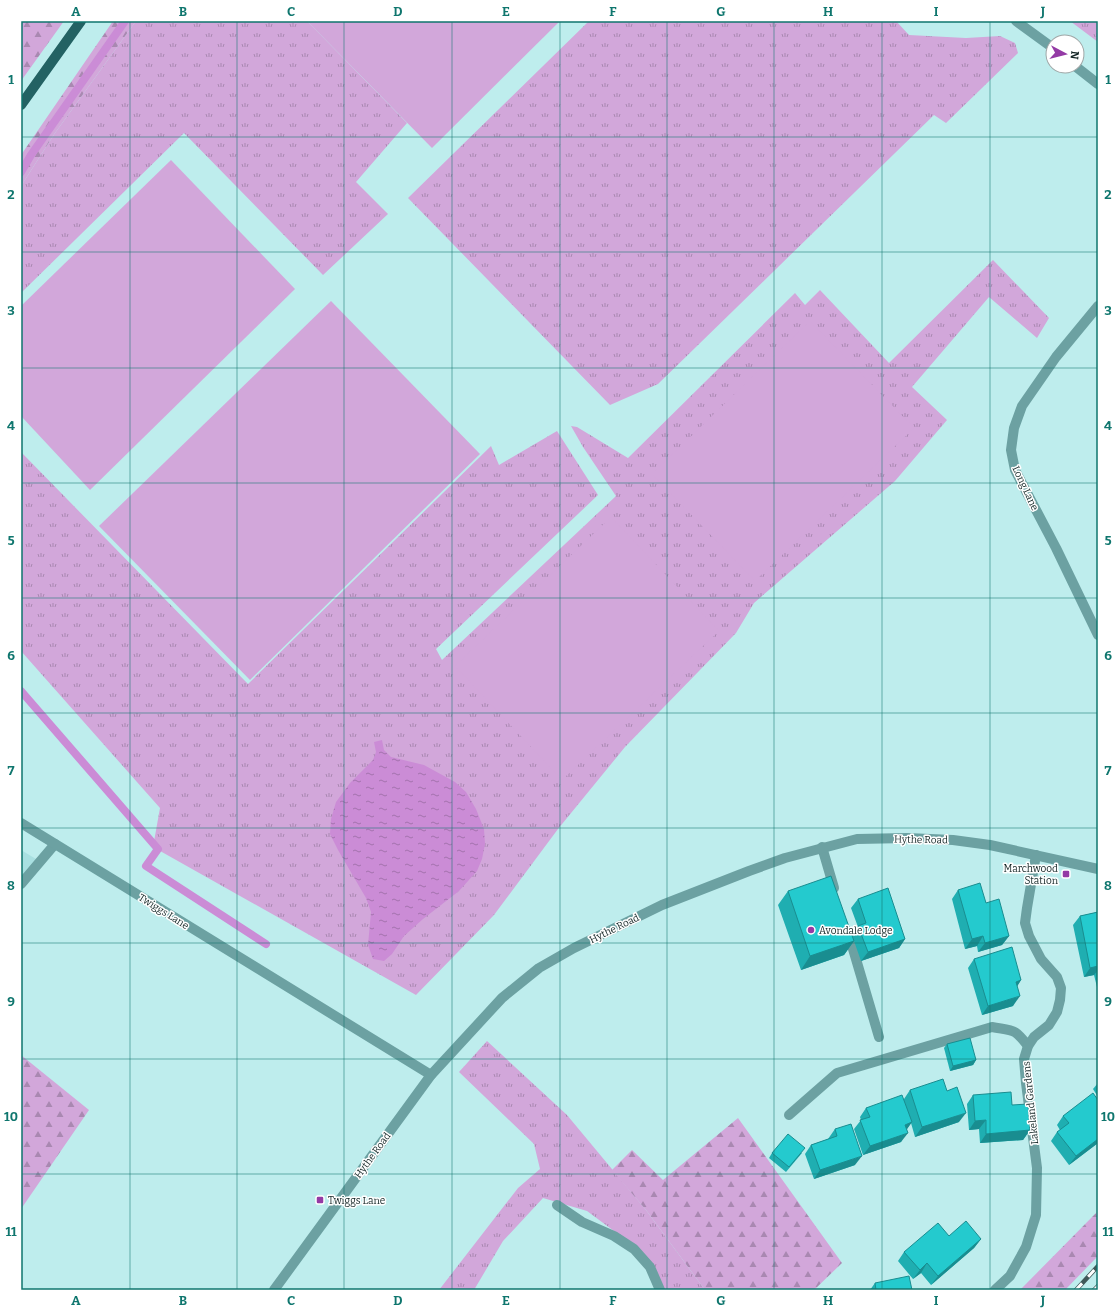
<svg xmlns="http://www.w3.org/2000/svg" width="1119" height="1311" font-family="Bitter,serif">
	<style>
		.built { fill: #a9e0e1 }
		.grass { fill: url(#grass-tufts) }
		.forest { fill: url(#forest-firs) }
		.garden { fill: #d2a7da }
		.water { fill: url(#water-ripples) }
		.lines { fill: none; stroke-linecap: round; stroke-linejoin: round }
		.stream { stroke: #cb8cd6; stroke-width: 8 }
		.service { stroke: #6ca1a2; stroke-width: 10 }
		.minor { stroke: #6ca1a2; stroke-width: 10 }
		.tertiary { stroke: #6ca1a2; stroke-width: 10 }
		.primary { stroke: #236263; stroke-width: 10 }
		.rail-casing { stroke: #3f5959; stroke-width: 4.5 }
		.rail { stroke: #fff; stroke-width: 3; stroke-dasharray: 9; stroke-linecap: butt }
		.wall { fill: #1faeb1 }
		.shaded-wall { fill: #198d90 }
		.building { fill: #24cace; stroke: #198d90 }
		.grid { fill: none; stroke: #0f766e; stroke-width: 1; stroke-opacity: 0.55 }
		.poi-dot { fill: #943aa5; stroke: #fff; stroke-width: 1.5 }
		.labels { text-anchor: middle; stroke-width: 3; stroke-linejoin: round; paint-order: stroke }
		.street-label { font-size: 10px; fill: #122424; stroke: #fff }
		.poi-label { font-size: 10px; fill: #122424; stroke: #fff; text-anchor: start }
		.neatline { fill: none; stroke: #0f766e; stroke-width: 1.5 }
		.grid-label { font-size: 13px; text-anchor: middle; font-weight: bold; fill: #0f766e }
	</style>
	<defs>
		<pattern id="grass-tufts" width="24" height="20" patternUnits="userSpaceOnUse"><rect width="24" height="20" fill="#d2a7da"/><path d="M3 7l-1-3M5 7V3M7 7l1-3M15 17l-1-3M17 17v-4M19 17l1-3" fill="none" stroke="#a988b1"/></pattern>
		<pattern id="forest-firs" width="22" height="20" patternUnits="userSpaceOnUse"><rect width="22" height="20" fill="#d2a7da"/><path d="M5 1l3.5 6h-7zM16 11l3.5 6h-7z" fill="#a988b1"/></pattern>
		<pattern id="water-ripples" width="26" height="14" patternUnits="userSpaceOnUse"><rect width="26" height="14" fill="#cb8cd6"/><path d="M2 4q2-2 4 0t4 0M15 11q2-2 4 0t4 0" fill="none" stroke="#a372ad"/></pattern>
	</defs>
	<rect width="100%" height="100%" fill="#beeded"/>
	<!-- built -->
	<polygon class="built" points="21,850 41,862 21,888"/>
	<!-- grass -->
	<g class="grass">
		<polygon points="136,21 307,21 407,123 356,182 388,214 323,275 184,133 21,293 21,186 55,133"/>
		<polygon points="589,21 896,21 909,35 966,38 1000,36 1015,43 1018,53 946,123 934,115 658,384 610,405 408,198"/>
		<polygon points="1070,21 1098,21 1098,42"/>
		<polygon points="993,260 1049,318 1037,338 989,297 912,387 947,420 895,481 754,603 736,633 625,747 558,829 494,915 416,995 153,847 160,808 21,651 21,452 248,684 491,446 499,465 557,431 598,495 436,649 442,660 616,496 583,447 571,426 577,427 628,458 795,293 805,305 820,290 889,363"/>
		<polygon points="487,1041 567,1115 646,1210 705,1290 664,1290 641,1251 587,1211 543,1198 503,1241 474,1290 439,1290 518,1188 540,1169 534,1144 459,1072"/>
	</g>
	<!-- forest -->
	<g class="forest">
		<polygon points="21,21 64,21 21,81"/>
		<polygon points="113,21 136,21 55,133 21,186 21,155"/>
		<polygon points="21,1055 89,1110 21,1209"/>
		<polygon points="738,1118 842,1263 814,1290 705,1290 646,1210 612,1170 632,1150 663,1180"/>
		<polygon points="1098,1211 1098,1256 1065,1290 1020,1290"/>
	</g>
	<!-- garden -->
	<g class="garden">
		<polygon points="307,21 560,21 432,148"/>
		<polygon points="171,160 295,289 90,490 21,416 21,306"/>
		<polygon points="331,301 480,454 250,680 99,526"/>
		<polygon points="810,321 914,428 755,581 652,474"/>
		<polygon points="611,517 719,631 562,780 455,666"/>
	</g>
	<!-- water -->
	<polygon class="water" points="382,740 384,750 391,757 424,765 455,782 466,792 476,809 484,829 485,844 482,859 477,871 459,891 423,919 404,936 392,954 384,961 373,959 368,945 371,912 366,898 338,850 330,834 331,819 336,802 350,783 373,760 376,752 374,742"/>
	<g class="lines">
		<!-- stream -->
		<g class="stream">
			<polyline points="21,172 31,155 125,21"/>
			<polyline points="21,691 158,849 146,866 266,944"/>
		</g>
		<!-- service -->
		<g class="service">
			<polyline points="1016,21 1053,48"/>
			<polyline points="1075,66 1098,84"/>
			<polyline points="822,847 834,888"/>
			<polyline points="21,884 55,844"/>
			<polyline points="848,932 879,1037"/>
			<polyline points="557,1205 582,1222 614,1236 634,1249 650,1267 660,1290"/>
		</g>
		<!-- minor -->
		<g class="minor">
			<polyline points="1098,306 1056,357 1022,406 1014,428 1011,450 1015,470 1056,548 1098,635"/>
			<path d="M789,1115L837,1073L992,1027C1014,1031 1014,1028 1028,1046"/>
			<polyline points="995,1290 1010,1276 1026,1247 1036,1215 1037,1168 1026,1083 1024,1059 1028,1046 1034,1037 1049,1025 1057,1012 1060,1000 1061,988 1057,977 1041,959 1029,936 1025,923 1027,908 1036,855"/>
		</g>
		<!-- tertiary -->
		<g class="tertiary">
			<polyline points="21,823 431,1075"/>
			<polyline points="274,1290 431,1075 502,998 539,968 574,948 662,905 749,871 785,858 857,839 907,838 953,840 990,845 1098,869"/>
		</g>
		<!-- primary -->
		<polyline class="primary" points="21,105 81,21"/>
		<defs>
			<g id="rail">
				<polyline points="1076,1290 1098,1266"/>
				<polyline points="1094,1290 1098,1286"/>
			</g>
		</defs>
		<!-- rail casing -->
		<use href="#rail" class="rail-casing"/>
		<!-- rail -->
		<use href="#rail" class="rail"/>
	</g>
	<!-- wall -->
	<g class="wall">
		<polygon points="958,890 986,903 1009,936 1002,945 978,952 977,946 965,949 952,899"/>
		<polygon points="788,891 852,935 858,927 851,908 858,899 905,939 899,948 861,961 854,941 844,955 801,970 778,905"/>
		<polygon points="1098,912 1098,987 1097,987 1094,975 1084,977 1073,925 1080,916"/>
		<polygon points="974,959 1021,980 1017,986 1013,1006 982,1015 968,968"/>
		<polygon points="947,1044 976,1060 973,1065 950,1071 944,1048"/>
		<polygon points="1098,1083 1098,1097 1093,1089"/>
		<polygon points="910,1090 947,1091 959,1122 915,1137 911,1123 906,1130 901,1142 863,1155 854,1129 861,1120 860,1117 866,1108 904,1099"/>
		<polygon points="973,1095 1012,1105 1030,1130 1023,1140 980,1143 979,1129 969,1130 967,1104"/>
		<polygon points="1098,1100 1098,1143 1069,1165 1051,1141 1057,1132 1060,1130 1057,1125 1063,1116"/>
		<polygon points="835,1129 855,1165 814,1179 805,1154 811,1145 828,1139"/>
		<polygon points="772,1153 802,1153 786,1172 769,1158"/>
		<polygon points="949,1236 981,1239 974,1248 931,1285 921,1273 913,1279 898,1261 904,1252"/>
		<polygon points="875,1283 912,1290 870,1290"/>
	</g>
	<!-- shaded-wall -->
	<g class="shaded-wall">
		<polygon points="983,936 977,946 965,949 972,939"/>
		<polygon points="1009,936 1002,945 978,952 985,943"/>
		<polygon points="905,939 899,948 861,961 868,952"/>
		<polygon points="854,941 844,955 801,970 810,956"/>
		<polygon points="1098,966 1098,970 1094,975 1084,977 1090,968"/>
		<polygon points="1021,980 1015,990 1016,982"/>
		<polygon points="1020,996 1013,1006 982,1015 988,1006"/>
		<polygon points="976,1060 973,1065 950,1071 953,1066"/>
		<polygon points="966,1113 959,1122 915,1137 922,1127"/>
		<polygon points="986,1120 979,1129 969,1130 975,1121"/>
		<polygon points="912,1122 905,1132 905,1125"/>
		<polygon points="1030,1130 1023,1140 980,1143 986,1134"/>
		<polygon points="908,1133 901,1142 863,1155 870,1146"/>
		<polygon points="1098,1139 1098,1143 1069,1165 1076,1156"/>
		<polygon points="862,1156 855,1165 814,1179 820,1170"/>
		<polygon points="981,1239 974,1248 931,1285 938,1276"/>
		<polygon points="927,1263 921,1273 913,1279 920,1270"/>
	</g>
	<!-- building -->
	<g class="building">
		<polygon points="831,876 854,941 810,956 788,891"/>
		<polygon points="980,883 986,903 999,899 1009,936 985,943 983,936 972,939 958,890"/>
		<polygon points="888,888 905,939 868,952 858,926 866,923 858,899"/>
		<polygon points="1098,912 1098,966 1090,968 1080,916"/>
		<polygon points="1012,947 1021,980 1016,982 1020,996 988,1006 974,959"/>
		<polygon points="970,1038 976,1060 953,1066 947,1044"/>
		<polygon points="943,1079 947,1091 957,1087 966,1113 922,1127 910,1090"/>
		<polygon points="1011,1092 1012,1105 1028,1104 1030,1130 986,1134 986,1120 975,1121 973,1095"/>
		<polygon points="1093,1093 1098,1100 1098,1139 1076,1156 1057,1132 1069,1123 1063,1116"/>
		<polygon points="902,1095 912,1122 905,1125 908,1133 870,1146 860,1120 870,1117 866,1108"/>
		<polygon points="851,1124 862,1156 820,1170 811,1145 837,1136 835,1129"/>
		<polygon points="788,1134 805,1148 789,1167 772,1153"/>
		<polygon points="966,1221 981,1239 938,1276 927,1263 920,1270 904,1252 938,1223 949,1236"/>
		<polygon points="909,1276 912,1290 876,1290 875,1283"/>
	</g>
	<!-- grid -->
	<path class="grid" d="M130,21V1290M237,21V1290M344,21V1290M452,21V1290M560,21V1290M667,21V1290M774,21V1290M882,21V1290M990,21V1290M21,137H1098M21,252H1098M21,368H1098M21,483H1098M21,598H1098M21,713H1098M21,828H1098M21,943H1098M21,1059H1098M21,1174H1098"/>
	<!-- markers -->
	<g class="poi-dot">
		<rect x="1062" y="870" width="8" height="8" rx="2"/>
		<circle cx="811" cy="930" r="4"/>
		<rect x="316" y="1196" width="8" height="8" rx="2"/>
	</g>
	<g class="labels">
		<!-- street labels -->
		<g class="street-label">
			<text transform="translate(1026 488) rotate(65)" y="4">Long Lane</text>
			<text transform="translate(921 839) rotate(1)" y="4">Hythe Road</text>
			<text transform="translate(164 911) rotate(32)" y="4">Twiggs Lane</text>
			<text transform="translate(614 928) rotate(-26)" y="4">Hythe Road</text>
			<text transform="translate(1030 1103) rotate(-96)" y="4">Lakeland Gardens</text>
			<text transform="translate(372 1155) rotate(-54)" y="4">Hythe Road</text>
		</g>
		<!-- poi labels -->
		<g class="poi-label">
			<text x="1058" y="872" text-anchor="end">Marchwood<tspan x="1058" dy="12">Station</tspan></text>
			<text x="819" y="934">Avondale Lodge</text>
			<text x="328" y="1204">Twiggs Lane</text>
		</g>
	</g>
	<!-- border -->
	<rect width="1119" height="1311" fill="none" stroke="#ffffff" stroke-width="44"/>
	<!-- north arrow -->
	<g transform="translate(1065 54) rotate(97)"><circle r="19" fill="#ffffff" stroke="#a0a7a7"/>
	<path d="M0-3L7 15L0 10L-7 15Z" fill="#943aa5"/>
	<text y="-6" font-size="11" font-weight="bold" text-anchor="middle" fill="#122424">N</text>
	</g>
	<rect x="22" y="22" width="1075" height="1267" class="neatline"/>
	<g class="grid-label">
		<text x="76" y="16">A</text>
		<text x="183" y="16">B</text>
		<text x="291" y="16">C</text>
		<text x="398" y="16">D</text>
		<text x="506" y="16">E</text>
		<text x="613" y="16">F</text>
		<text x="721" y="16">G</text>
		<text x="828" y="16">H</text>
		<text x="936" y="16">I</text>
		<text x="1043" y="16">J</text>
		<text x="11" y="84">1</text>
		<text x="1108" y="84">1</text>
		<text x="11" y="199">2</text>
		<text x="1108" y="199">2</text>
		<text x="11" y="315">3</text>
		<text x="1108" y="315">3</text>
		<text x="11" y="430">4</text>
		<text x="1108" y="430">4</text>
		<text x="11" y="545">5</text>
		<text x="1108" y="545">5</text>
		<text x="11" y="660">6</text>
		<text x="1108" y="660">6</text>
		<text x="11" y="775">7</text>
		<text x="1108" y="775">7</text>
		<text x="11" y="890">8</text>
		<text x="1108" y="890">8</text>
		<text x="11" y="1006">9</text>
		<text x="1108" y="1006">9</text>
		<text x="11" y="1121">10</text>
		<text x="1108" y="1121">10</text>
		<text x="11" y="1236">11</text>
		<text x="1108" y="1236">11</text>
		<text x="76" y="1305">A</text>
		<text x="183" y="1305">B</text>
		<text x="291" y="1305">C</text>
		<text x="398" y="1305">D</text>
		<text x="506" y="1305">E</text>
		<text x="613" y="1305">F</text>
		<text x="721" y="1305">G</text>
		<text x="828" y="1305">H</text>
		<text x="936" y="1305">I</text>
		<text x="1043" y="1305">J</text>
	</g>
</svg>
